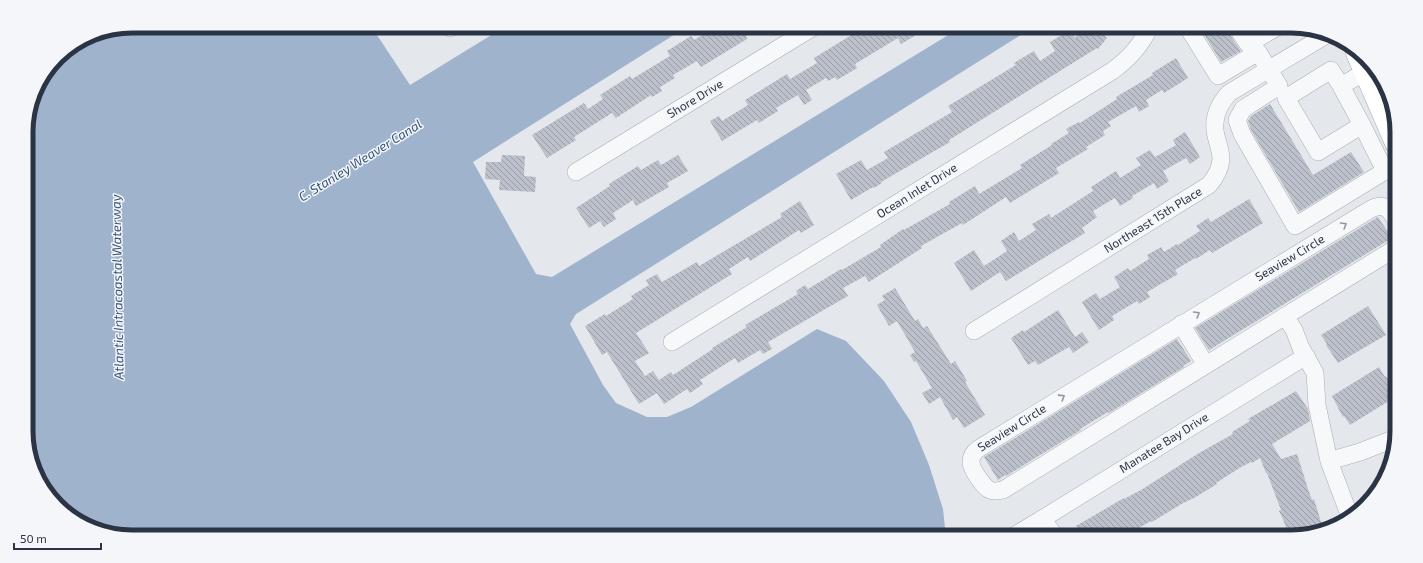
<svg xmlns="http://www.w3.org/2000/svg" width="1423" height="563" font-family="'Exo 2',sans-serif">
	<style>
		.water { fill: #9fb4cc }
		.building { fill: url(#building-back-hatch) }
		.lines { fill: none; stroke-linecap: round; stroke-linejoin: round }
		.minor-casing { stroke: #a9aeb7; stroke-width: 18 }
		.major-casing { stroke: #a3abb8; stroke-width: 23 }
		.minor { stroke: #f7f8fa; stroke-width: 17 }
		.major { stroke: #fff; stroke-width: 22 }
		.oneway { stroke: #9196a0 }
		.labels { text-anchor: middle; stroke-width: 3; stroke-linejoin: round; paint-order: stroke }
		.street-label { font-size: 12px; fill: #2b3445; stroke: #f4f6f9 }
		.water-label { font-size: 13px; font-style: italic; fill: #34527a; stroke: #f4f6f9 }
		.rim { fill: none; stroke: #2b3445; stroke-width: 5 }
	</style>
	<defs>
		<pattern id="building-back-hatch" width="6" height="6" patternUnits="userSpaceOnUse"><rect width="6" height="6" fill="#bbc0ca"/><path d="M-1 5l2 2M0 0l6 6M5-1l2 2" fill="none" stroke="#989da6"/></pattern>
	</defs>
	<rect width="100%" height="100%" fill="#e4e7ec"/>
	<!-- water -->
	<polygon class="water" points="132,26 371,26 410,85 506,26 688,26 473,162 536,274 552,277 963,26 1035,26 576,314 570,324 603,385 616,403 647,417 667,417 691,407 817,329 846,341 884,381 911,422 929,465 943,509 946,537 132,537 98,531 52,501 28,451 26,125 37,86 62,53 92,34"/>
	<!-- building -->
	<g class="building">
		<polygon points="717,26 762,26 746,36 747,39 701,67 697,61 673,75 675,78 660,87 662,91 652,97 651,95 616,118 612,113 574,137 576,140 547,158 532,135 584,103 588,109 603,99 600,95 630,76 632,79 670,56 667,51 691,36 694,40"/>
		<polygon points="866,26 931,26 901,44 898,38 855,64 857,68 837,80 835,77 828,81 826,78 806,90 812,100 804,105 798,95 776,108 778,111 759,123 757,120 722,141 710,121 719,116 722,121 748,105 745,100 787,74 790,79 817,63 814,58"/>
		<polygon points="1084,26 1103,26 1099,31 1107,38 1098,49 1097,48 949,140 950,142 881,182 882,183 874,188 873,187 851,200 836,174 861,160 867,170 888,158 884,152 952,112 948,106 1016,65 1014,63 1034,51 1040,61 1055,51 1050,42 1070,30 1075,38"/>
		<polygon points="1199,26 1226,26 1228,32 1241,51 1221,62"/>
		<polygon points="1176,58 1188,78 1164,93 1162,90 1146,100 1149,106 1139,112 1136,106 1108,122 1111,126 1103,131 1105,135 1086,147 1088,149 1056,168 1059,173 1010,203 1006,197 963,225 962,223 921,246 922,248 869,282 865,276 843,288 848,296 768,342 772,349 763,354 760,350 738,363 735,358 700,380 703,384 690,393 687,389 664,404 657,393 639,404 607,352 602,355 585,326 605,314 606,316 633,299 631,296 649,285 646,280 657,274 662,282 697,262 699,266 782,217 780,214 800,201 814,225 801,233 799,230 750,261 748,257 729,269 732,274 636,333 649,353 635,361 645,376 653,371 659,380 671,372 673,375 713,349 712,348 747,327 745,325 798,294 796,291 805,285 808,289 841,269 842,270 881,247 880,245 903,229 904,230 950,204 949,202 975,186 979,194 1022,168 1020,165 1052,145 1051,144 1069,133 1066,129 1079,122 1080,123 1117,99 1116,97 1153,75 1152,73"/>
		<polygon points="1270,104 1313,175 1351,152 1364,172 1299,212 1251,130 1248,121 1251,116"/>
		<polygon points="1185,132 1200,157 1190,164 1186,158 1163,171 1169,181 1157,189 1154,183 1132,196 1133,198 1120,206 1115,198 1093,211 1097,217 1082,228 1085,233 1075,239 1006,281 1000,272 971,291 954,263 974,250 984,266 1007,251 1001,241 1014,232 1019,241 1036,230 1032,224 1049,214 1051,218 1093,191 1091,187 1116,171 1120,178 1141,165 1136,158 1150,150 1155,157 1176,145 1173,140"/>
		<polygon points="502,155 525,156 524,176 536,177 535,192 499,190 500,180 485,179 486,162 501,162"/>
		<polygon points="678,155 688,171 667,183 669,187 636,206 633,200 613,213 616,219 604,227 600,221 589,228 576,208 610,186 609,184 638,166 641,170 658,160 661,165"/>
		<polygon points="1249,199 1263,223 1212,253 1210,250 1196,259 1195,258 1175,270 1178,274 1147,292 1150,297 1139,304 1137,301 1112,316 1114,320 1099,330 1082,302 1096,293 1100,299 1120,287 1114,277 1128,268 1130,271 1149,259 1147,255 1161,247 1164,252 1177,244 1178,245 1200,231 1196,226 1208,218 1211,222"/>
		<polygon points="1378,217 1392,238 1209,350 1195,328"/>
		<polygon points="895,288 915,321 918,319 923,328 927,326 951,364 955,361 967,381 965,382 985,415 964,428 957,417 953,420 940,397 929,404 922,393 932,388 916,361 914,362 910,355 915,352 897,321 889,326 877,305 885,300 882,296"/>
		<polygon points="1368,306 1386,335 1338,363 1326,345 1327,344 1321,335"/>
		<polygon points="1058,310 1075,337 1082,332 1089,342 1073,353 1069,347 1038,365 1035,361 1028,365 1011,338 1023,330 1024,332"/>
		<polygon points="1177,339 1191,361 1183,366 1184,367 1109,413 1108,412 1080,429 1081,430 1006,476 1005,475 998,480 984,457"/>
		<polygon points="1379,367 1385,377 1386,376 1397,396 1350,425 1344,416 1343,417 1332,396"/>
		<polygon points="1296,391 1308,409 1310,421 1272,444 1281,459 1297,454 1308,489 1312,500 1314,499 1322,525 1320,526 1321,528 1297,537 1290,537 1282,517 1279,511 1281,510 1267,473 1266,473 1260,458 1252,463 1251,462 1241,467 1216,483 1217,484 1194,498 1183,503 1152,522 1151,521 1123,537 1083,537 1076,526 1124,498 1124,499 1141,490 1199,453 1233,434 1232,432 1250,421 1248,419"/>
	</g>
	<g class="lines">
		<defs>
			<g id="minor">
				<polyline points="449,26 450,28 453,26"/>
				<polyline points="1187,26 1218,76 1258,52 1279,86 1243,109 1237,120 1242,134 1295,226 1385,171 1362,125 1318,152 1286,98 1331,70 1341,86 1373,67"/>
				<polyline points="1236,26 1248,44 1279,26"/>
				<polyline points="1341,86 1362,125"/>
				<polyline points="576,172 815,26"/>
				<path d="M1396,221C1390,210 1385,202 1371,209L978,449C974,452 971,456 971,462C971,469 984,488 990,490C994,492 998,491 1003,490L1396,248"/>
				<polyline points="1285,316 1294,330 1301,348 1315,373 1317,405 1329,461 1350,517"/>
				<polyline points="1181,324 1206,365"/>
				<path d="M974,331L1209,185C1215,178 1220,170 1221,160C1221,151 1218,144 1216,136C1212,119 1218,105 1229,93L1328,34"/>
				<path d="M672,342L1112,71C1129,59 1141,46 1150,26"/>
				<polyline points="1329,461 1360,452 1396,438"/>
				<polyline points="1012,537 1042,519"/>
				<polyline points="1056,537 1042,519 1306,356"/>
			</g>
			<polyline id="major" points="1357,53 1396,143"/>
		</defs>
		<!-- minor casing -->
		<use href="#minor" class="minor-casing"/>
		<!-- major casing -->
		<use href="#major" class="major-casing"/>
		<!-- minor -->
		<use href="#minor" class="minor"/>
		<!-- major -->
		<use href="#major" class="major"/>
	</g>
	<!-- one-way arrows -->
	<defs><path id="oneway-chevron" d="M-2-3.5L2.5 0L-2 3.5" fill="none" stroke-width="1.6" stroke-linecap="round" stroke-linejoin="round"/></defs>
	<g class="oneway">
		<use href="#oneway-chevron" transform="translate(1344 225) rotate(-31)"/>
		<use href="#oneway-chevron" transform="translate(1197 314) rotate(-31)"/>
		<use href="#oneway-chevron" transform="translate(1062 397) rotate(-32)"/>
	</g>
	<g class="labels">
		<!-- street labels -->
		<g class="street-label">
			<text transform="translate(695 99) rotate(-31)" y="4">Shore Drive</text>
			<text transform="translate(917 191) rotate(-32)" y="4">Ocean Inlet Drive</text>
			<text transform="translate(1153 220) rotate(-32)" y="4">Northeast 15th Place</text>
			<text transform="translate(1290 258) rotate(-31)" y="4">Seaview Circle</text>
			<text transform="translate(1012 428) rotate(-32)" y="4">Seaview Circle</text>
			<text transform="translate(1164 443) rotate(-32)" y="4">Manatee Bay Drive</text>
		</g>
		<!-- water labels -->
		<g class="water-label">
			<text transform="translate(360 160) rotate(-32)" y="5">C. Stanley Weaver Canal</text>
			<text transform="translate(117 287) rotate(-91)" y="5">Atlantic Intracoastal Waterway</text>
		</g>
	</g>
	<!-- crop -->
	<path d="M0 0H1423V563H0ZM132 33H1291A99 99 0 0 1 1390 132V431A99 99 0 0 1 1291 530H132A99 99 0 0 1 33 431V132A99 99 0 0 1 132 33Z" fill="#f4f6f9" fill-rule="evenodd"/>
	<path class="rim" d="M132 33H1291A99 99 0 0 1 1390 132V431A99 99 0 0 1 1291 530H132A99 99 0 0 1 33 431V132A99 99 0 0 1 132 33Z"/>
	<!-- scale -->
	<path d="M14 543v6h87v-6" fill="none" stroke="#2b3445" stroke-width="2"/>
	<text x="20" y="543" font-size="12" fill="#2b3445" stroke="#f4f6f9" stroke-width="3" paint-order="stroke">50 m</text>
</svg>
